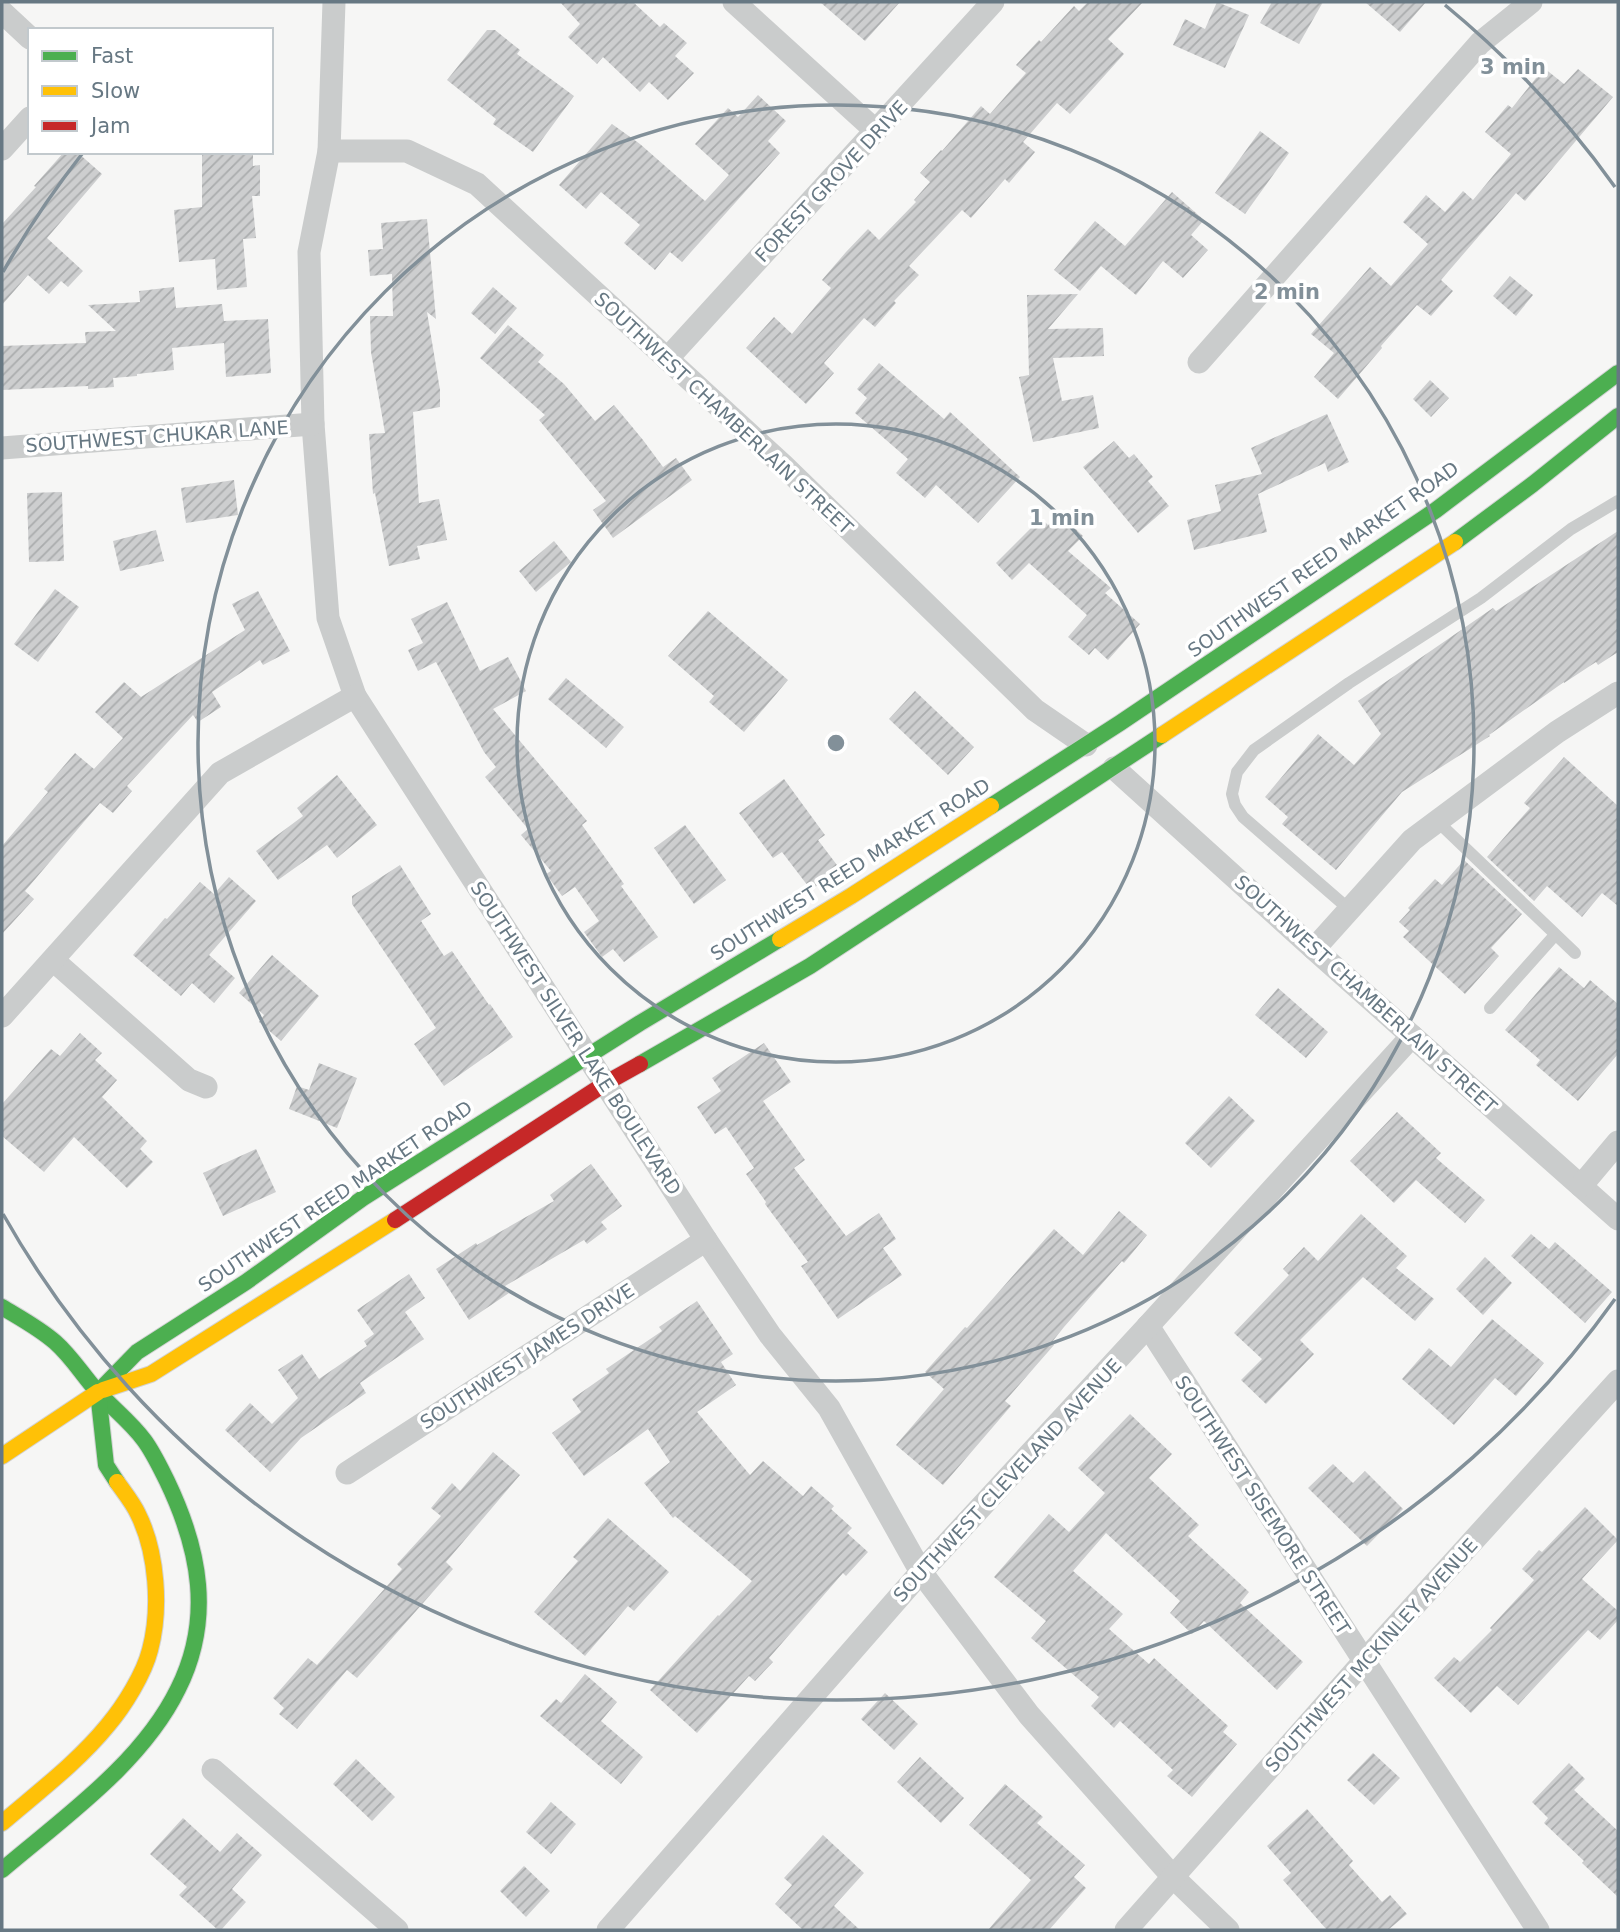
<svg xmlns="http://www.w3.org/2000/svg" width="1620" height="1932" font-family="'DejaVu Sans',sans-serif">
	<style>
		.building { fill: url(#building-hatch) }
		.lines { fill: none; stroke-linecap: round; stroke-linejoin: round }
		.fast-casing { stroke: #d2d3d4; stroke-width: 18 }
		.slow-casing { stroke: #d2d3d4; stroke-width: 18 }
		.jam-casing { stroke: #d2d3d4; stroke-width: 18 }
		.lane { stroke: #cacccc; stroke-width: 12 }
		.street { stroke: #cacccc; stroke-width: 23 }
		.fast { stroke: #4caf50; stroke-width: 16 }
		.slow { stroke: #ffc107; stroke-width: 16 }
		.jam { stroke: #c62828; stroke-width: 16 }
		.ring { fill: none; stroke: #829099; stroke-width: 3.5 }
		.labels { text-anchor: middle; stroke-width: 7; stroke-linejoin: round; paint-order: stroke }
		.street-label { font-size: 19px; fill: #677883; stroke: #fff }
		.centre { fill: #829099; stroke: #fff; stroke-width: 3.5 }
		.ring-label { font-size: 21px; text-anchor: middle; font-weight: bold; fill: #829099; stroke: #fff; stroke-width: 7; stroke-linejoin: round; paint-order: stroke }
	</style>
	<defs>
		<pattern id="building-hatch" width="6" height="6" patternUnits="userSpaceOnUse" patternTransform="scale(1.75)"><rect width="6" height="6" fill="#cdcecf"/><path d="M-1 1l2-2M0 6l6-6M5 7l2-2" fill="none" stroke="#aaacad"/></pattern>
	</defs>
	<rect width="100%" height="100%" fill="#f6f6f5"/>
	<!-- building -->
	<g class="building">
		<polygon points="560,2 633,2 660,27 664,23 687,43 675,56 694,73 668,100 649,82 640,92 603,57 597,64 568,37 580,24"/>
		<polygon points="820,2 900,2 865,41"/>
		<polygon points="1088,2 1143,2 1108,39 1124,54 1070,114 1057,103 1023,142 1035,152 1009,183 1005,179 971,218 962,210 909,266 919,275 894,301 896,303 875,327 864,318 824,363 834,373 806,404 746,348 774,317 792,334 831,288 822,280 846,252 868,229 879,240 916,202 914,200 930,182 920,173 941,150 942,151 981,106 990,114 1026,73 1016,65 1039,40 1041,42 1074,6 1079,11"/>
		<polygon points="1217,2 1249,15 1225,68 1173,45 1185,19 1205,29"/>
		<polygon points="1272,2 1323,2 1299,44 1260,23"/>
		<polygon points="1365,2 1426,2 1400,32"/>
		<polygon points="487,30 495,30 520,50 517,54 574,96 533,152 493,124 496,119 447,80"/>
		<polygon points="1544,68 1564,84 1578,69 1613,97 1525,201 1516,193 1441,280 1453,291 1431,316 1417,305 1381,346 1382,348 1338,399 1314,377 1334,353 1311,334 1370,267 1391,286 1428,244 1403,222 1426,195 1445,212 1463,191 1473,200 1511,154 1485,132 1508,105 1512,108"/>
		<polygon points="758,95 786,121 768,141 780,153 682,262 670,252 655,270 624,243 640,225 601,192 586,209 559,185 612,124 640,144 705,201 729,175 695,144 728,108 738,117"/>
		<polygon points="1260,131 1289,153 1245,214 1215,193"/>
		<polygon points="64,152 77,152 102,174 47,238 83,271 68,287 61,281 49,294 28,275 2,305 2,224 36,187 34,186"/>
		<polygon points="202,152 253,152 253,166 260,165 260,196 252,196 256,238 243,239 247,287 217,290 215,259 179,262 174,210 202,207"/>
		<polygon points="1172,192 1204,220 1191,235 1208,250 1183,278 1163,261 1136,295 1101,266 1080,291 1054,270 1095,221 1125,246"/>
		<polygon points="427,219 436,319 427,312 440,390 440,407 413,412 419,503 439,499 447,540 417,546 420,559 389,566 375,493 373,494 369,434 385,433 371,352 370,316 393,316 392,274 370,276 368,250 383,249 381,223"/>
		<polygon points="1510,276 1533,295 1516,316 1493,296"/>
		<polygon points="174,287 176,308 222,304 224,321 268,319 271,373 226,377 224,343 172,348 174,370 137,374 137,376 113,378 114,387 88,389 88,386 2,390 2,346 86,343 85,332 116,331 88,305 140,302 139,291"/>
		<polygon points="493,287 517,308 495,334 471,313"/>
		<polygon points="1078,294 1048,329 1103,328 1104,356 1053,358 1062,401 1093,395 1099,428 1033,442 1019,377 1029,375 1027,295"/>
		<polygon points="508,325 544,355 538,362 564,384 595,421 614,405 643,440 663,467 676,458 692,480 613,538 593,510 606,501 539,420 545,415 480,358"/>
		<polygon points="879,363 944,419 950,412 1020,477 978,523 936,485 925,498 896,473 908,459 855,413 867,398 857,389"/>
		<polygon points="1430,380 1449,398 1431,417 1413,399"/>
		<polygon points="1327,414 1349,462 1328,472 1325,463 1258,494 1267,532 1194,550 1187,520 1221,511 1215,485 1262,474 1251,448"/>
		<polygon points="1114,441 1129,458 1134,454 1153,477 1148,481 1169,506 1138,533 1083,467"/>
		<polygon points="234,480 238,515 186,523 181,488"/>
		<polygon points="62,492 64,561 29,562 27,493"/>
		<polygon points="1060,514 1083,536 1068,551 1111,588 1105,593 1140,624 1108,660 1095,648 1089,655 1068,637 1087,615 1029,563 1012,580 996,563 1041,518 1048,525"/>
		<polygon points="156,530 164,561 120,571 113,541"/>
		<polygon points="1618,531 1618,652 1598,665 1596,662 1564,683 1564,682 1489,735 1490,736 1402,792 1336,870 1282,824 1288,817 1265,797 1318,734 1354,765 1381,734 1358,701 1493,608 1496,611"/>
		<polygon points="554,541 571,562 536,592 519,571"/>
		<polygon points="55,589 79,607 38,662 14,644"/>
		<polygon points="258,591 290,651 263,665 260,660 212,692 221,707 198,722 193,715 127,786 132,791 113,813 100,803 25,891 34,899 2,934 2,846 48,792 44,789 75,753 94,769 123,738 95,712 124,682 141,697 245,630 232,604"/>
		<polygon points="447,602 480,671 508,657 526,691 493,709 587,821 582,825 624,884 621,886 658,937 624,962 613,949 602,957 584,932 599,921 575,887 562,896 546,874 551,871 521,835 528,829 485,777 496,767 484,752 436,662 418,671 408,650 423,643 411,619"/>
		<polygon points="708,611 788,680 744,732 709,702 714,696 668,656"/>
		<polygon points="566,678 624,727 606,748 548,699"/>
		<polygon points="915,691 974,747 948,775 889,719"/>
		<polygon points="1564,757 1618,806 1618,906 1602,893 1582,917 1547,886 1534,901 1487,857 1530,808 1524,803"/>
		<polygon points="337,775 377,825 337,858 327,845 278,880 256,851 303,816 297,808"/>
		<polygon points="784,779 825,835 818,840 840,869 811,890 782,852 773,858 739,813"/>
		<polygon points="685,825 726,880 694,904 654,848"/>
		<polygon points="1464,860 1522,914 1491,948 1499,956 1465,994 1403,937 1409,931 1399,922 1410,910 1408,908 1435,879 1442,885"/>
		<polygon points="400,865 431,914 421,921 444,956 452,951 489,1005 490,1004 513,1037 444,1086 414,1044 436,1028 352,904 352,896"/>
		<polygon points="229,877 256,901 209,955 235,978 214,1003 192,983 181,996 133,955 165,918 167,919 200,882 214,894"/>
		<polygon points="272,955 319,996 281,1041 259,1022 264,1015 239,993"/>
		<polygon points="1559,967 1584,988 1590,980 1618,1004 1618,1054 1578,1101 1536,1065 1540,1060 1505,1030"/>
		<polygon points="1278,988 1328,1032 1306,1058 1255,1015"/>
		<polygon points="80,1033 102,1053 95,1060 117,1080 102,1097 147,1141 140,1149 153,1162 127,1188 74,1137 44,1172 2,1136 2,1104 51,1049 60,1056"/>
		<polygon points="764,1043 791,1082 763,1101 805,1160 794,1168 846,1236 879,1213 896,1239 883,1248 902,1275 838,1319 801,1266 808,1262 765,1204 766,1202 746,1174 754,1168 726,1127 715,1134 697,1107 721,1091 712,1078"/>
		<polygon points="319,1063 357,1078 337,1128 289,1109 297,1086 309,1090"/>
		<polygon points="1229,1096 1255,1121 1211,1168 1185,1143"/>
		<polygon points="1397,1112 1441,1153 1436,1158 1485,1200 1465,1223 1416,1180 1394,1203 1350,1161"/>
		<polygon points="256,1149 276,1192 223,1216 203,1173"/>
		<polygon points="591,1164 622,1206 601,1222 607,1229 587,1244 584,1240 505,1286 509,1293 469,1320 436,1269 476,1243 477,1245 554,1201 550,1195"/>
		<polygon points="1119,1211 1147,1235 1124,1263 1122,1261 1064,1327 1052,1342 1054,1345 1005,1401 1011,1406 943,1485 896,1445 944,1389 925,1372 965,1327 967,1328 1054,1229 1083,1255"/>
		<polygon points="1361,1214 1407,1256 1396,1268 1434,1299 1415,1321 1363,1277 1300,1340 1314,1354 1266,1404 1241,1380 1262,1359 1234,1333 1289,1275 1283,1269 1304,1247 1318,1261"/>
		<polygon points="1531,1234 1549,1249 1555,1242 1612,1292 1585,1323 1511,1256"/>
		<polygon points="1485,1257 1512,1283 1483,1315 1456,1289"/>
		<polygon points="409,1274 425,1298 405,1312 424,1339 360,1383 366,1393 301,1438 270,1472 225,1430 250,1403 272,1424 298,1398 278,1370 302,1354 319,1379 367,1346 364,1341 374,1334 357,1310"/>
		<polygon points="697,1301 733,1354 721,1362 736,1385 697,1412 750,1475 763,1461 803,1496 811,1486 834,1506 831,1509 852,1528 847,1533 868,1552 846,1576 843,1573 769,1658 773,1662 755,1681 749,1676 697,1733 650,1690 718,1615 719,1616 752,1581 675,1516 673,1518 644,1483 670,1462 648,1429 584,1476 552,1433 581,1412 572,1399 609,1373 606,1369 662,1331 659,1327"/>
		<polygon points="1492,1319 1544,1363 1516,1396 1495,1378 1454,1425 1402,1379 1429,1348 1451,1367"/>
		<polygon points="1130,1414 1172,1454 1149,1478 1199,1525 1188,1536 1249,1592 1240,1603 1303,1662 1277,1690 1204,1621 1192,1634 1170,1613 1180,1601 1106,1533 1073,1571 1123,1614 1109,1629 1149,1664 1154,1658 1228,1726 1223,1732 1237,1744 1192,1797 1167,1776 1173,1770 1120,1721 1114,1728 1091,1706 1099,1697 1031,1638 1046,1621 994,1577 1049,1514 1069,1532 1105,1493 1078,1468"/>
		<polygon points="493,1452 520,1475 446,1562 453,1569 357,1678 347,1670 297,1729 279,1714 284,1708 273,1698 308,1658 317,1665 402,1569 397,1564 441,1516 431,1508 452,1483 460,1491"/>
		<polygon points="1333,1464 1353,1483 1365,1471 1403,1509 1367,1546 1308,1488"/>
		<polygon points="1585,1507 1618,1540 1582,1579 1618,1611 1618,1620 1600,1640 1588,1630 1518,1705 1497,1686 1471,1713 1434,1678 1454,1657 1460,1662 1492,1630 1490,1628 1534,1580 1522,1569 1539,1550 1542,1552"/>
		<polygon points="608,1518 669,1572 634,1611 628,1606 585,1656 534,1612 578,1561 573,1557"/>
		<polygon points="585,1674 617,1702 601,1721 643,1757 621,1784 540,1716 556,1699 561,1703"/>
		<polygon points="885,1693 918,1724 894,1750 861,1719"/>
		<polygon points="1373,1753 1400,1778 1374,1805 1347,1780"/>
		<polygon points="920,1757 964,1798 941,1823 897,1782"/>
		<polygon points="356,1759 395,1797 372,1821 333,1784"/>
		<polygon points="1569,1763 1585,1779 1574,1790 1618,1831 1618,1897 1582,1863 1584,1861 1544,1823 1548,1818 1532,1802"/>
		<polygon points="1005,1784 1043,1817 1037,1823 1085,1865 1074,1877 1086,1888 1049,1930 988,1930 1031,1880 969,1825"/>
		<polygon points="551,1802 576,1824 551,1854 526,1832"/>
		<polygon points="1307,1809 1353,1861 1349,1865 1382,1902 1390,1895 1407,1914 1388,1930 1327,1930 1283,1880 1291,1873 1267,1846"/>
		<polygon points="183,1818 220,1852 237,1833 262,1855 232,1889 246,1902 221,1930 218,1930 179,1895 187,1887 150,1854"/>
		<polygon points="823,1835 864,1873 834,1906 860,1930 803,1930 775,1904 792,1885 784,1878"/>
		<polygon points="524,1866 550,1891 526,1917 500,1891"/>
	</g>
	<g class="lines">
		<defs>
			<g id="fast">
				<polyline points="1455,542 1533,484 1618,416"/>
				<polyline points="991,806 1120,723 1436,510 1618,373"/>
				<polyline points="640,1064 810,966 1162,735"/>
				<path d="M2,1307C20,1318 39,1328 55,1342C71,1356 82,1374 96,1390C111,1407 130,1421 144,1440C153,1452 160,1467 167,1481C200,1550 213,1619 178,1689C142,1763 63,1818 2,1870"/>
				<polyline points="98,1392 137,1352 246,1282 363,1198 640,1023 780,939"/>
				<polyline points="98,1392 106,1465 117,1482"/>
			</g>
			<g id="slow">
				<polyline points="1162,735 1455,542"/>
				<polyline points="780,939 851,896 991,806"/>
				<polyline points="103,1390 151,1374 395,1220"/>
				<polyline points="2,1456 98,1392"/>
				<path d="M2,1823C38,1792 78,1762 108,1725C124,1706 144,1674 150,1650C161,1609 157,1552 138,1514C133,1503 124,1492 117,1482"/>
			</g>
			<polyline id="jam" points="395,1220 606,1083 640,1064"/>
		</defs>
		<!-- fast casing -->
		<use href="#fast" class="fast-casing"/>
		<!-- slow casing -->
		<use href="#slow" class="slow-casing"/>
		<!-- jam casing -->
		<use href="#jam" class="jam-casing"/>
		<!-- lane -->
		<g class="lane">
			<polyline points="1436,820 1575,953"/>
			<polyline points="1350,910 1243,817 1235,805 1232,794 1237,772 1254,750 1349,683 1481,598 1571,529 1618,501"/>
			<polyline points="1490,1008 1555,935"/>
		</g>
		<!-- street -->
		<g class="street">
			<polyline points="334,2 329,151 309,252 313,424 328,618 355,696 706,1240 770,1335 829,1408 921,1572 1029,1715 1174,1878 1228,1930"/>
			<polyline points="734,2 876,131"/>
			<polyline points="2,12 30,38"/>
			<polyline points="2,149 30,118"/>
			<polyline points="329,151 407,151 477,184 784,466 1035,710 1086,745"/>
			<polyline points="667,359 993,2"/>
			<polyline points="1199,362 1480,43 1531,2"/>
			<polyline points="2,448 313,424"/>
			<polyline points="1114,768 1314,949 1618,1219"/>
			<polyline points="1314,949 1412,840 1557,732 1618,693"/>
			<polyline points="53,960 189,1080 206,1087"/>
			<polyline points="2,1016 220,773 355,696"/>
			<polyline points="1581,1186 1618,1142"/>
			<polyline points="1148,1326 1538,1930"/>
			<polyline points="347,1473 706,1240"/>
			<polyline points="213,1770 397,1930"/>
			<polyline points="608,1930 921,1572 1148,1326 1412,1036"/>
			<polyline points="1126,1930 1364,1661 1618,1381"/>
		</g>
		<!-- fast -->
		<use href="#fast" class="fast"/>
		<!-- slow -->
		<use href="#slow" class="slow"/>
		<!-- jam -->
		<use href="#jam" class="jam"/>
	</g>
	<!-- distance rings -->
	<g class="ring">
		<circle cx="836" cy="743" r="319"/>
		<circle cx="836" cy="743" r="638"/>
		<path d="M1615 1299A957 957 0 0 1 3 1214M3 272A957 957 0 0 1 82 154M1445 5A957 957 0 0 1 1615 187"/>
	</g>
	<g class="labels">
		<!-- street labels -->
		<g class="street-label">
			<text transform="translate(831 181) rotate(-47)" y="7">FOREST GROVE DRIVE</text>
			<text transform="translate(724 413) rotate(43)" y="7">SOUTHWEST CHAMBERLAIN STREET</text>
			<text transform="translate(157 436) rotate(-4)" y="7">SOUTHWEST CHUKAR LANE</text>
			<text transform="translate(1323 559) rotate(-35)" y="7">SOUTHWEST REED MARKET ROAD</text>
			<text transform="translate(850 869) rotate(-32)" y="7">SOUTHWEST REED MARKET ROAD</text>
			<text transform="translate(1366 994) rotate(42)" y="7">SOUTHWEST CHAMBERLAIN STREET</text>
			<text transform="translate(576 1038) rotate(57)" y="7">SOUTHWEST SILVER LAKE BOULEVARD</text>
			<text transform="translate(335 1196) rotate(-34)" y="7">SOUTHWEST REED MARKET ROAD</text>
			<text transform="translate(527 1356) rotate(-33)" y="7">SOUTHWEST JAMES DRIVE</text>
			<text transform="translate(1007 1480) rotate(-47)" y="7">SOUTHWEST CLEVELAND AVENUE</text>
			<text transform="translate(1263 1505) rotate(57)" y="7">SOUTHWEST SISEMORE STREET</text>
			<text transform="translate(1371 1655) rotate(-48)" y="7">SOUTHWEST MCKINLEY AVENUE</text>
		</g>
	</g>
	<circle cx="836" cy="743" r="10" class="centre"/>
	<g class="ring-label">
		<text x="1513" y="74">3 min</text>
		<text x="1287" y="299">2 min</text>
		<text x="1062" y="525">1 min</text>
	</g>
	<!-- border -->
	<rect width="1620" height="1932" fill="none" stroke="#677883" stroke-width="7"/>
	<!-- legend -->
	<rect x="28" y="28" width="245" height="126" fill="#ffffff" stroke="#c2c9cd" stroke-width="2"/>
	<rect x="42" y="51" width="35" height="10" fill="#4caf50" stroke="#c2c9cd" stroke-width="2"/>
	<text x="91" y="63" font-size="21" fill="#677883">Fast</text>
	<rect x="42" y="86" width="35" height="10" fill="#ffc107" stroke="#c2c9cd" stroke-width="2"/>
	<text x="91" y="98" font-size="21" fill="#677883">Slow</text>
	<rect x="42" y="121" width="35" height="10" fill="#c62828" stroke="#c2c9cd" stroke-width="2"/>
	<text x="91" y="133" font-size="21" fill="#677883">Jam</text>
</svg>
